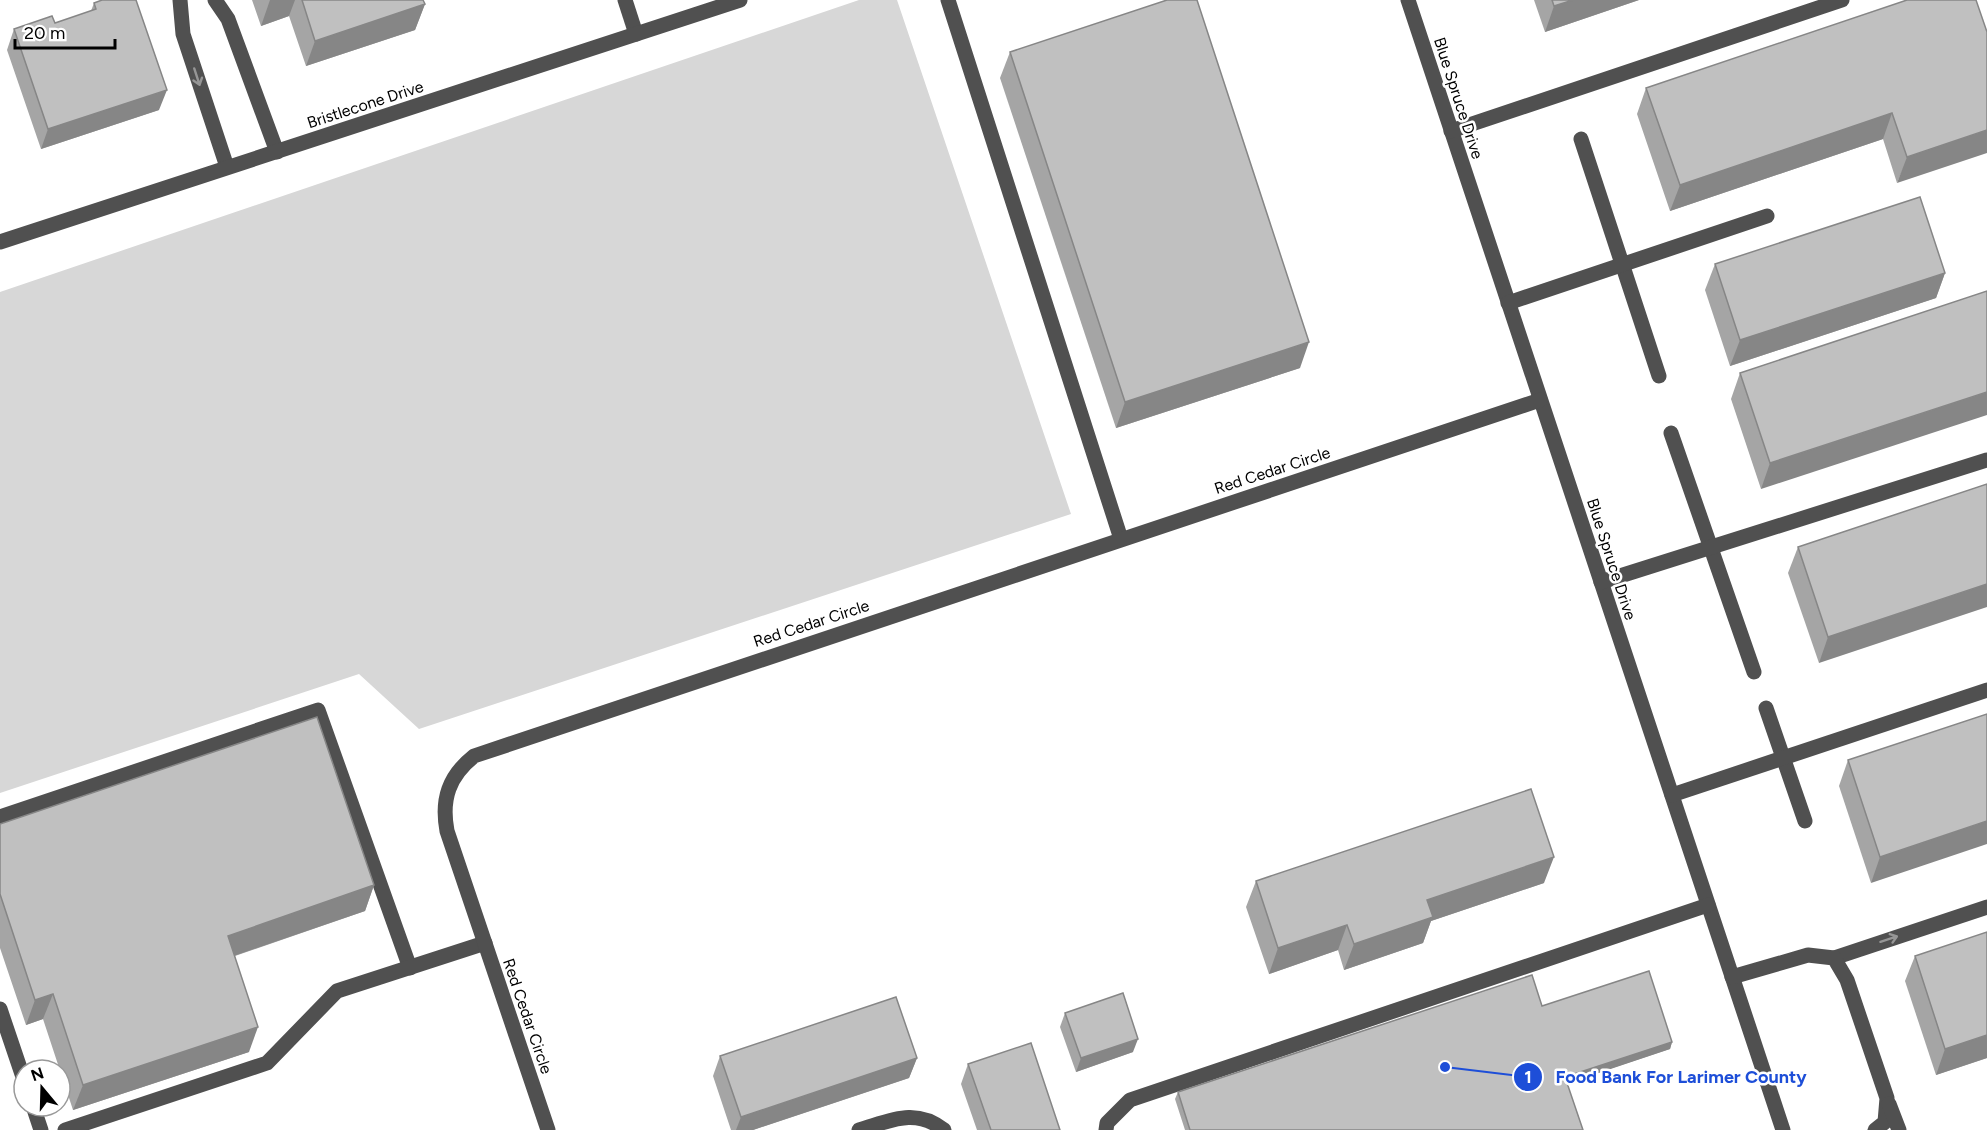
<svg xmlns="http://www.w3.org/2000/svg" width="1987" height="1130" font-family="Figtree,sans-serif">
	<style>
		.green { fill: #d7d7d7 }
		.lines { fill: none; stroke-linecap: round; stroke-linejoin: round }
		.minor { stroke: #505050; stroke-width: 15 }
		.wall { fill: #a5a5a5 }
		.shaded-wall { fill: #868686 }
		.building { fill: #c0c0c0; stroke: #868686; stroke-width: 1.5 }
		.oneway { stroke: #969696 }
		.labels { text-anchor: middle; stroke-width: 5; stroke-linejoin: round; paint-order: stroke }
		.street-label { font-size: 16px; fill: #000; stroke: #fff }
		.leader { fill: none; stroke: #1d4ed8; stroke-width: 2 }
		.callout-dot { fill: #1d4ed8; stroke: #fff; stroke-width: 2 }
		.mark-label { font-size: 18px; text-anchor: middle; font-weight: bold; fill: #fff }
		.callout-label { font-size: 18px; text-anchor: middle; font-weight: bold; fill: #1d4ed8; stroke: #fff; stroke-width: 5; stroke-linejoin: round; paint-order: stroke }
	</style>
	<rect width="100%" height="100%" fill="#fff"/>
	<!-- green -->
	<polygon class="green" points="859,0 897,0 1071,514 419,729 359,674 0,793 0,292"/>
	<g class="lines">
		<!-- minor -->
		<g class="minor">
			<polyline points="180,0 183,34 227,167"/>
			<polyline points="215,0 228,19 277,152"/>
			<polyline points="625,0 636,34"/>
			<polyline points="948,0 1121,539"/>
			<polyline points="1408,0 1783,1130"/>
			<polyline points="1451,131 1842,0"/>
			<polyline points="1581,139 1659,376"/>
			<polyline points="0,242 740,0"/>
			<polyline points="1508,303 1767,216"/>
			<polyline points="1671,433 1754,672"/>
			<polyline points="1601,582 1987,460"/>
			<polyline points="1766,708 1805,821"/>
			<polyline points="1672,795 1987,690"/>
			<polyline points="0,817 318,710 410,968"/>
			<polyline points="1834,958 1987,907"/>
			<polyline points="1732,977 1808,955 1834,958 1847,980 1887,1098 1885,1122 1875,1130"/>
			<polyline points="0,1009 24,1080"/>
			<polyline points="1889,1104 1899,1130"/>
			<polyline points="33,1106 41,1130"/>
			<polyline points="65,1130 267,1063 337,991 485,943"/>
			<path d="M548,1130L447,831C441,799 449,776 474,756L1540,400"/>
			<path d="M859,1130C890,1121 915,1107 944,1130"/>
			<polyline points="1106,1130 1107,1123 1130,1100 1708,905"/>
		</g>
	</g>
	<!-- wall -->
	<g class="wall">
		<polygon points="252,0 423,0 425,4 415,30 306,66 289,16 261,26"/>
		<polygon points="1534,0 1639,0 1545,32"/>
		<polygon points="1976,0 1897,183 1883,139 1670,211 1637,114 1646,88"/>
		<polygon points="94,3 159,110 41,149 7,50 14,29 55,23 91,11"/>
		<polygon points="1010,52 1300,368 1116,428 1000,78"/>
		<polygon points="1715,264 1945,273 1936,298 1730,366 1705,290"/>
		<polygon points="1987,291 1761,489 1731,399 1740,373"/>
		<polygon points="1987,484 1819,663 1788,573 1798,547"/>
		<polygon points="1987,714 1871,883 1839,786 1848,760"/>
		<polygon points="0,824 374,885 365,911 235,956 249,1052 73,1110 43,1019 26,1025 0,948"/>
		<polygon points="1256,881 1544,883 1431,921 1423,943 1344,970 1338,950 1269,974 1246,907"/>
		<polygon points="1915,956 1987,1058 1936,1075 1905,981"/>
		<polygon points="1542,1006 1672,1042 1670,1049 1567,1083 1583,1130 1185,1130 1175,1099 1178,1092"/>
		<polygon points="1065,1013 1133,1052 1076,1072 1060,1027"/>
		<polygon points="720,1056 917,1058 909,1078 753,1130 731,1130 713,1076"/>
		<polygon points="968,1064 1060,1130 977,1130 961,1084"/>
	</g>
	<!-- shaded-wall -->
	<g class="shaded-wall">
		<polygon points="270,0 295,0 289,16 261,26"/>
		<polygon points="1573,0 1639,0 1545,32 1554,6"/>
		<polygon points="425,4 415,30 306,66 315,41"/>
		<polygon points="167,90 159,110 41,149 48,129"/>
		<polygon points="1892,113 1883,139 1670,211 1680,185"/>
		<polygon points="1987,130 1987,153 1897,183 1907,157"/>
		<polygon points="1945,273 1936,298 1730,366 1740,340"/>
		<polygon points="1309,342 1300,368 1116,428 1125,402"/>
		<polygon points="1987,392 1987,415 1761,489 1770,463"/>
		<polygon points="1987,584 1987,607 1819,663 1828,637"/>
		<polygon points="1987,821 1987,844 1871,883 1880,857"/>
		<polygon points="1554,857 1544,883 1431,921 1423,943 1344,970 1354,944 1427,900"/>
		<polygon points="374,885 365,911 219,961 228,936"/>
		<polygon points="1347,925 1338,950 1269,974 1278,948"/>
		<polygon points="53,994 43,1019 26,1025 35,1000"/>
		<polygon points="258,1027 249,1052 73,1110 83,1085"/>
		<polygon points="1987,1035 1987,1058 1936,1075 1945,1049"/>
		<polygon points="1138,1039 1133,1052 1076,1072 1081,1058"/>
		<polygon points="1672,1042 1670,1049 1563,1085 1565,1077"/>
		<polygon points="917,1058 909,1078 753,1130 736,1130 741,1117"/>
	</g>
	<!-- building -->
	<g class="building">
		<polygon points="102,0 136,0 167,90 48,129 14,29 52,16 55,23 96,9 94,3"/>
		<polygon points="302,0 423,0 425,4 315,41"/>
		<polygon points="1167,0 1197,0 1309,342 1125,402 1010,52"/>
		<polygon points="1552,0 1573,0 1554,6"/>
		<polygon points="1907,0 1976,0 1987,32 1987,130 1907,157 1892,113 1680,185 1646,88"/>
		<polygon points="1920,197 1945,273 1740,340 1715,264"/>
		<polygon points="1987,291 1987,392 1770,463 1740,373"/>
		<polygon points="1987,484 1987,584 1828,637 1798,547"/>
		<polygon points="1987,714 1987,821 1880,857 1848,760"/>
		<polygon points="317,717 374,885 228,936 258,1027 83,1085 53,994 35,1000 0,894 0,824"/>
		<polygon points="1531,789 1554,857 1427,900 1433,917 1354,944 1347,925 1278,948 1256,881"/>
		<polygon points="1987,932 1987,1035 1945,1049 1915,956"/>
		<polygon points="1649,971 1672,1042 1565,1077 1583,1130 1190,1130 1178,1092 1532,975 1542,1006"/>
		<polygon points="1123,993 1138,1039 1081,1058 1065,1013"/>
		<polygon points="896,997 917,1058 741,1117 720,1056"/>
		<polygon points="1031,1043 1060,1130 991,1130 968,1064"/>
	</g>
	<!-- one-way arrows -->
	<defs><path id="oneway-shaft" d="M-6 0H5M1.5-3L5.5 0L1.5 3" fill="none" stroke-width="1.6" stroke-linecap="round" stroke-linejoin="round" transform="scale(1.5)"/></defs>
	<g class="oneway">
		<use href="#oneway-shaft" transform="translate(197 77) rotate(72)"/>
		<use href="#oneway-shaft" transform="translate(1889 939) rotate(-18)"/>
	</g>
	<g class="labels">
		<!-- street labels -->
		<g class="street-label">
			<text transform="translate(1459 98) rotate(72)" y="6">Blue Spruce Drive</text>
			<text transform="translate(365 104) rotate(-18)" y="6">Bristlecone Drive</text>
			<text transform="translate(1272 470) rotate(-18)" y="6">Red Cedar Circle</text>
			<text transform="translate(1612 559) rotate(72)" y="6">Blue Spruce Drive</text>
			<text transform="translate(811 623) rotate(-18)" y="6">Red Cedar Circle</text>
			<text transform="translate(528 1016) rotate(71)" y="6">Red Cedar Circle</text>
		</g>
	</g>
	<!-- callouts -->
	<path class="leader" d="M1445 1067L1528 1077"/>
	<g class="callout-dot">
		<circle cx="1445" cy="1067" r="6"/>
		<circle cx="1528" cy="1077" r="15"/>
	</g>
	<g class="mark-label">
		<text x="1528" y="1083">1</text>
	</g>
	<g class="callout-label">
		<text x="1681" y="1083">Food Bank For Larimer County</text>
	</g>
	<!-- north arrow -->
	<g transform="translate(42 1088) rotate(341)"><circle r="28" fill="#ffffff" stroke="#999999" stroke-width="1.5"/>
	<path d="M0-4.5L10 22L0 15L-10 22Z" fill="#000000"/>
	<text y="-9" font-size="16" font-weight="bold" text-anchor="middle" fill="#000000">N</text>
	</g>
	<!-- scale -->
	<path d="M15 39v9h100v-9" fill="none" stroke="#000000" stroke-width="3"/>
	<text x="24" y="39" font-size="18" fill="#000000" stroke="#ffffff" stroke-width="4.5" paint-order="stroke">20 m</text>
</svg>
